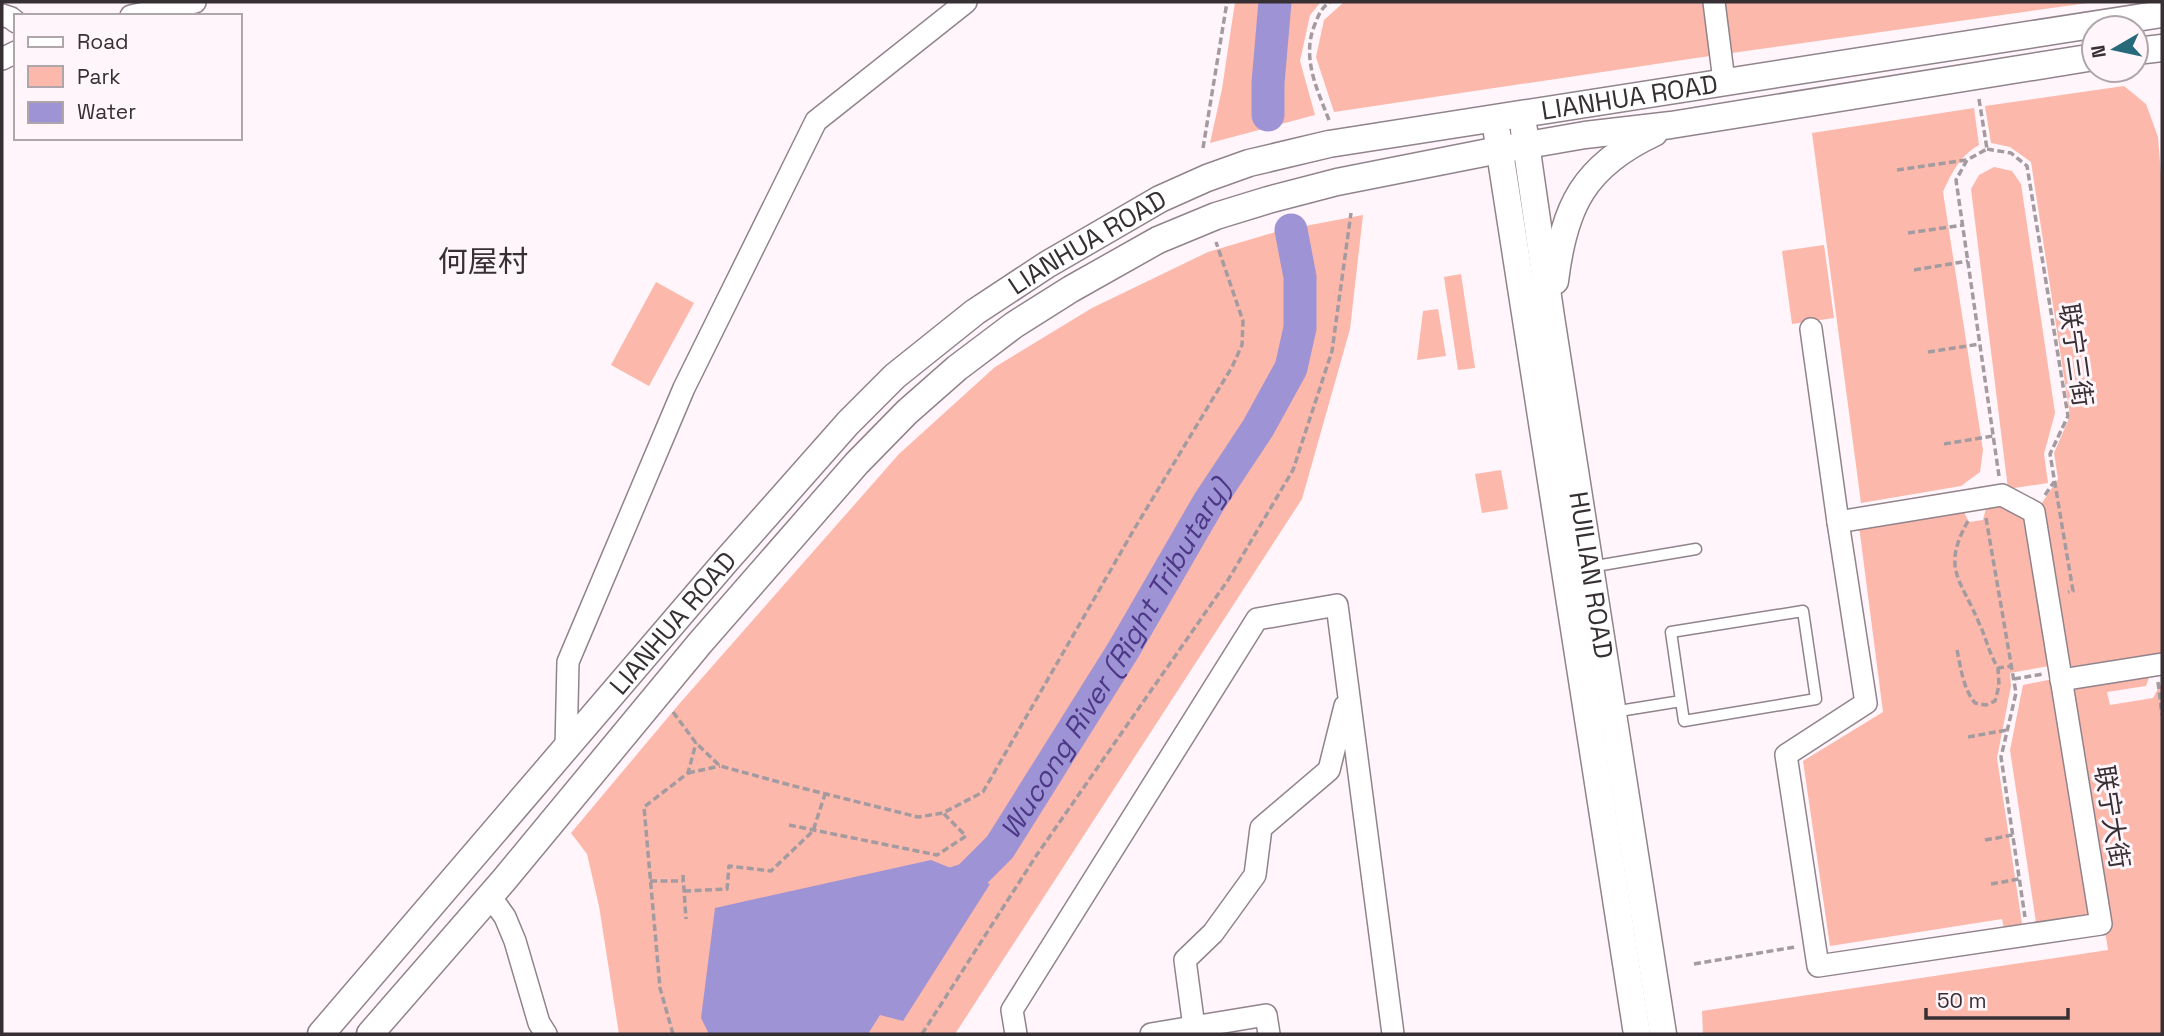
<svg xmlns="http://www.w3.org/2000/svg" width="2164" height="1036" font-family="'Space Grotesk','Noto Sans SC',sans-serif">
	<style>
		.green { fill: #fcb8ab }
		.water { fill: #9e93d4 }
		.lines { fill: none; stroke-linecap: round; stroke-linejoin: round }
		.river { stroke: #9e93d4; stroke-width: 33 }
		.service-casing { stroke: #91838b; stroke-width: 13 }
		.minor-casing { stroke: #91838b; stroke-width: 24 }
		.tertiary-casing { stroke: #91838b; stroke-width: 29 }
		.path { stroke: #a49ba1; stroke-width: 3.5; stroke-dasharray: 7 3.5; stroke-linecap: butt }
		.service { stroke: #fff; stroke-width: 10 }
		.minor { stroke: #fff; stroke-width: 21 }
		.tertiary { stroke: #fff; stroke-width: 26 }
		.labels { text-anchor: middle; stroke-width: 6; stroke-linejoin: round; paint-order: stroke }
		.street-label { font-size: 26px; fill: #363034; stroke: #fff5fb }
		.water-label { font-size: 28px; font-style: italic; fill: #4c3886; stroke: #fff5fb }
		.quarter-label { font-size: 30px; fill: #363034; stroke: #fff5fb }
	</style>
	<rect width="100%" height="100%" fill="#fff5fb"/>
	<!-- green -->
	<g class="green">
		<polygon points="1235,2 1321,2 1310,15 1300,61 1315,115 1210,143 1222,89"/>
		<polygon points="1344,2 2095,2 1696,58 1334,112 1316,57 1324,20"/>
		<polygon points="2124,86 2146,104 2158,137 2162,189 2162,653 2062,668 2036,512 2058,479 2054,453 2070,416 2031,162 2010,147 1991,143 1985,106"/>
		<path d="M1974,108L1979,145C1960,156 1952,172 1943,192L1983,450L1980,472L1961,486L1861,503L1812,133Z"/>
		<polygon points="1994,167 2012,171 2021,184 2055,413 2044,454 2048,483 2008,489 1971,189 1979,175"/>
		<polygon points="1363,215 1350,329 1302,499 955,1034 619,1034 599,906 587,854 571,833 680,703 899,454 995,367 1092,308 1208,252 1279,231"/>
		<polygon points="1824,245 1834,318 1792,324 1782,251"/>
		<polygon points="1461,274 1475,368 1458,370 1444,277"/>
		<polygon points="656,282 694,303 649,386 611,365"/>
		<polygon points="1438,309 1446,356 1417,360 1423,311"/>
		<polygon points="1501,470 1508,509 1482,513 1475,474"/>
		<polygon points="2004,501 2030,517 2055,665 2010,673 2011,686 1997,758 2023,930 2005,933 2002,919 1830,946 1803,761 1883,712 1859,526 1962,508 1969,522 1983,520 1987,504"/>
		<polygon points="2151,672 2146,686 2107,692 2110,705 2153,698 2162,682 2162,1034 1703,1034 1702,1011 2108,950 2066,684"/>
		<polygon points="2053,679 2092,919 2037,929 2010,750 2023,685"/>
	</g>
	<!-- water -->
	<polygon class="water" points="931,860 990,884 903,1021 880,1015 868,1034 709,1034 701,1018 715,908"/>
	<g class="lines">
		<!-- river -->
		<g class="river">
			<polyline points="1268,115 1268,83 1275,2"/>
			<path id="s1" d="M930,891L968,879L1000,847L1124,649L1209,502L1258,428L1291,368L1300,328V277L1291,230"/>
		</g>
		<defs>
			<g id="service">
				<polyline points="1590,567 1696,549"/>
				<polyline points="1613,712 1681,701 1671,632 1803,611 1816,699 1684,721 1681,701"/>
			</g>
			<g id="minor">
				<polyline points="1714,2 1724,81"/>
				<polyline points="2,15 11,18 16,22"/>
				<polyline points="131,16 195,2"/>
				<polyline points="2,59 16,52"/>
				<polyline points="1811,329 1838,522"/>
				<polygon points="2002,495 2034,512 2101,924 1818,966 1786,755 1866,703 1838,522"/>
				<polyline points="2061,680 2162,664"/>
				<polyline points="566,748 568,662 684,388 816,121 966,2"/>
				<polyline points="490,896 505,917 515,941 539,1023 546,1034"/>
				<polyline points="1194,1027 1185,960 1213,933 1255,875 1261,828 1329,770 1345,706"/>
				<polyline points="1016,1034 1012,1010 1257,619 1337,605 1393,1034"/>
				<polyline points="1151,1034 1266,1015 1269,1034"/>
			</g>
			<g id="tertiary">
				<polyline points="2136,51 2162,48"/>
				<path id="s2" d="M1524,130L1551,317L1663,1034"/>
				<polyline points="1497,133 1637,1034"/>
				<path d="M1555,281C1564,206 1584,166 1654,133"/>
				<path id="s3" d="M321,1034L726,561L848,423L895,376L975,312L1048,264L1160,199L1207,178L1249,163L1329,144L2162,14"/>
				<polyline points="370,1034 504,880 700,643 857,463 907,412 957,368 1014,325 1071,289 1158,240 1216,216 1268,200 1337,182 1499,150 1585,135 1671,125 2094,57"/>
			</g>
		</defs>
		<!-- service casing -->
		<use href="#service" class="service-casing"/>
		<!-- minor casing -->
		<use href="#minor" class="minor-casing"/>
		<!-- tertiary casing -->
		<use href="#tertiary" class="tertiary-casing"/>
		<!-- path -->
		<g class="path">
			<polyline points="1979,99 1987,149 1967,160 1956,180 1999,476"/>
			<path d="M1329,120C1317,89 1301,57 1315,24C1319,14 1321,8 1330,2"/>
			<polyline points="1203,148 1227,2"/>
			<polyline points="1987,149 2011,153 2027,166 2068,416 2050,454 2073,591 2068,592"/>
			<polyline points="1897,170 1967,160"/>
			<polyline points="1908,233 1963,225"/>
			<polyline points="1914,270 1968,261"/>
			<polyline points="1928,352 1980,344"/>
			<polyline points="1944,444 1993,436"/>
			<polyline points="2045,495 2054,482"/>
			<polyline points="1986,518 2016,693 2001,757 2025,917"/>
			<path d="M1968,521C1941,569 1961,579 1979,623C1987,640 1988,651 1998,668L2012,666"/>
			<path d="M1957,650C1961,669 1963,688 1975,703L1986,705L1995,701L1999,686L1998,668"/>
			<polyline points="2014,679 2043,674"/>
			<polyline points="2158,682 2162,715"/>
			<polyline points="673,712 696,743 720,766 790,785 918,817 943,813 983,792 1136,526 1232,367 1242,345 1243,321 1216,242"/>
			<polyline points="1968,737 2007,730"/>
			<polyline points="688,773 720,766"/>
			<polyline points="789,825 937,855 966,836 943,813"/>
			<polyline points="1985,840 2013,835"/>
			<polyline points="683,875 686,919"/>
			<polyline points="650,881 683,881"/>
			<polyline points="1991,884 2019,879"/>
			<polyline points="684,891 727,889 729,866 771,871 813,831 825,794"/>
			<polyline points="1694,964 1795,947"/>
			<polyline points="673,1034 660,988 644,807 688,773 696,743"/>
			<polyline points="922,1034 1036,856 1228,580 1293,470 1332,351 1351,213"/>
		</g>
		<!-- service -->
		<use href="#service" class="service"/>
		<!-- minor -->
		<use href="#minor" class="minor"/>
		<!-- tertiary -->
		<use href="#tertiary" class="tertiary"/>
	</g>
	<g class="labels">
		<!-- street labels -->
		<g class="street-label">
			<text dy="9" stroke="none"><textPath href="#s3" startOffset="1675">LIANHUA ROAD</textPath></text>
			<text dy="9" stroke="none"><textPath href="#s3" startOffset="1108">LIANHUA ROAD</textPath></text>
			<text transform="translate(2076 355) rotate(82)" y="9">联宁三街</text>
			<text dy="9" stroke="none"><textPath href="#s2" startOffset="450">HUILIAN ROAD</textPath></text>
			<text dy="9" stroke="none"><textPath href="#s3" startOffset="541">LIANHUA ROAD</textPath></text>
			<text transform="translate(2112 817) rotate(81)" y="9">联宁大街</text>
		</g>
		<!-- water labels -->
		<g class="water-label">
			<text dy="10" stroke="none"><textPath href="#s1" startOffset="306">Wucong River (Right Tributary)</textPath></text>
		</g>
		<!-- quarter labels -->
		<g class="quarter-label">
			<text x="483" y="272">何屋村</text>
		</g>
	</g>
	<!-- border -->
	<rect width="2164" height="1036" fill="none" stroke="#363034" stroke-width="7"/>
	<!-- legend -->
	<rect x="14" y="14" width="228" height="126" fill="#fff5fb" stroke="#afa6ab" stroke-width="2"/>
	<rect x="28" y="37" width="35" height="10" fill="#ffffff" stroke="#afa6ab" stroke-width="2"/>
	<text x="77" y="49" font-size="21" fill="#363034">Road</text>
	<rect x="28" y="66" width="35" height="21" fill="#fcb8ab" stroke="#afa6ab" stroke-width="2"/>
	<text x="77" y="84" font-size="21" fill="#363034">Park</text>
	<rect x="28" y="102" width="35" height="21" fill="#9e93d4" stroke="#afa6ab" stroke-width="2"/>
	<text x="77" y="119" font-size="21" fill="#363034">Water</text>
	<!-- north arrow -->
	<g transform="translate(2115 49) rotate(261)"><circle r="33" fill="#fff5fb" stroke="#afa6ab" stroke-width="2"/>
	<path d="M0-5L12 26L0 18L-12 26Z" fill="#25697a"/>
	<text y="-10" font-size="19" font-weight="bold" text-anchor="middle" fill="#363034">N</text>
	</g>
	<!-- scale -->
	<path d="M1926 1008v10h142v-10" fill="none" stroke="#363034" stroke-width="3.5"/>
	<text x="1937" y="1008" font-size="21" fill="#363034" stroke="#fff5fb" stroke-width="5" paint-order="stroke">50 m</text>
</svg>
